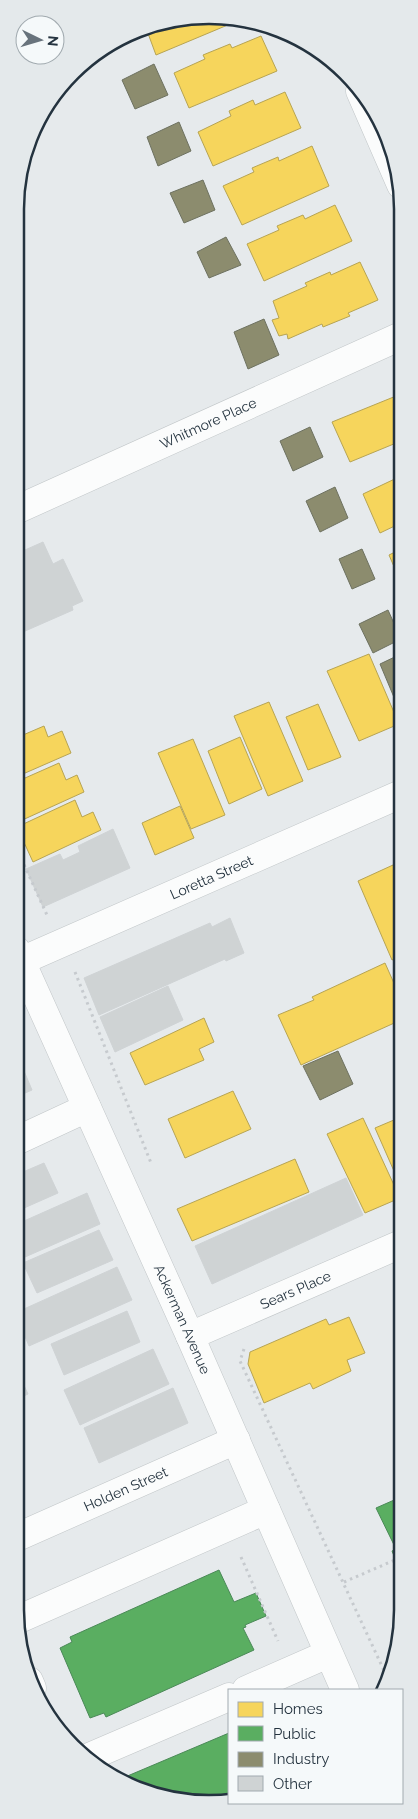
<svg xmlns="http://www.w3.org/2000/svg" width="418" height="1819" font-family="Raleway,sans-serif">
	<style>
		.homes { fill: #f6d55c; stroke: #b7a453 }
		.public { fill: #5aae61; stroke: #4a8957 }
		.industry { fill: #8c8c6e; stroke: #6d7160 }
		.building { fill: #cfd3d4; stroke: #cfd3d5 }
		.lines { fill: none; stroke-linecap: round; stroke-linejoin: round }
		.minor-casing { stroke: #c1c6c8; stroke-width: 29 }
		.path { stroke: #c6cace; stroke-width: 3; stroke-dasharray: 2.5 4; stroke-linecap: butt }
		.minor { stroke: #fbfcfc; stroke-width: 28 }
		.labels { text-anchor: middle; stroke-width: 5; stroke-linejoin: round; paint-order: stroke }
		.street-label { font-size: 14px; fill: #24333f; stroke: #f5f9fa }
		.rim { fill: none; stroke: #24333f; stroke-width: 2.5 }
	</style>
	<rect width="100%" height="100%" fill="#e6eaec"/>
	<!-- homes -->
	<g class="homes">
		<polygon points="235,17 242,19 156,55 146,28 159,22"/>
		<polygon points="261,36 277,71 189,108 174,73 205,59 203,55 230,44 232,48"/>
		<polygon points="285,92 301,128 213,166 198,132 231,116 229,111 253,100 255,105"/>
		<polygon points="312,146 329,186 242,225 223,186 254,172 252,168 278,157 279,161"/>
		<polygon points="335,205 352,241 264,281 247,244 279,230 277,226 303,215 305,219"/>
		<polygon points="360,262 378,300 348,313 350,316 323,327 322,324 288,339 287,334 279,336 272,320 279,318 273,301 307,286 305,283 330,272 331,275"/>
		<polygon points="401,394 401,441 350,462 332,422"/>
		<polygon points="401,476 401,523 380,533 363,494"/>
		<polygon points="401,549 401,583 389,555"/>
		<polygon points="369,654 399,724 359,741 327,671"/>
		<polygon points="269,702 303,781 268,796 234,716"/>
		<polygon points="318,704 341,757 308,770 286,717"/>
		<polygon points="44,726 48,737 62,731 71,753 16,777 16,738"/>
		<polygon points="240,737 262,789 229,804 208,751"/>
		<polygon points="193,739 225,815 191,829 158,753"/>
		<polygon points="59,763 66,780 77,775 84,792 18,822 16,818 16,782"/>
		<polygon points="75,800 82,817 93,812 101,830 33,862 17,827"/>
		<polygon points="180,806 194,838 155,855 142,823"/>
		<polygon points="393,865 401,884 401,956 392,960 358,881"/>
		<polygon points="385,963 401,999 401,1020 301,1065 278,1015 314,1000 312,997"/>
		<polygon points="204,1018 214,1042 199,1049 204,1060 145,1085 130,1053"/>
		<polygon points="233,1091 251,1129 185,1158 168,1119"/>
		<polygon points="401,1117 401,1187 375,1128"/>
		<polygon points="363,1118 400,1198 365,1213 327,1134"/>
		<polygon points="295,1159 309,1192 192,1241 177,1209"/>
		<polygon points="349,1317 365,1353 347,1360 351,1371 313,1389 310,1383 264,1403 248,1364 250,1352 326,1319 329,1325"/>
	</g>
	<!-- public -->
	<g class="public">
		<polygon points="401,1497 401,1567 399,1568 392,1551 396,1549 376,1508"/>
		<polygon points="219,1570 234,1602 256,1593 266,1616 245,1625 246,1627 243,1628 254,1650 106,1717 104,1713 90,1718 60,1648 72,1642 70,1637"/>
		<polygon points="229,1733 229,1799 196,1804 123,1784 118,1780"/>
	</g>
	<!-- industry -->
	<g class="industry">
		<polygon points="154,64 168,95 135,109 122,80"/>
		<polygon points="179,122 191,151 158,166 147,137"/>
		<polygon points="203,180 215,210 184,223 170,193"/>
		<polygon points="226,237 241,265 209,278 197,252"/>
		<polygon points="264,319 279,355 248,369 234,332"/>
		<polygon points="310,427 323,457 293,471 280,441"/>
		<polygon points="335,487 348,518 320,532 306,501"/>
		<polygon points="362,549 375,579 352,589 339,559"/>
		<polygon points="388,610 401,639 373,653 359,624"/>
		<polygon points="401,654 401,714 380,664"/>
		<polygon points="338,1051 353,1084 320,1100 303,1066"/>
	</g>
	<!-- building -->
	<g class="building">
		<polygon points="43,542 53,564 63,559 83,601 72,606 73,610 16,635 16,554"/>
		<polygon points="113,829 130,868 43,907 26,869 60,854 63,860 80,852 78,846"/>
		<polygon points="230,918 244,953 226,961 225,959 99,1015 84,978 210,923 212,927"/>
		<polygon points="168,986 183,1020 115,1052 100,1017"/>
		<polygon points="16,1052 32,1090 16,1097"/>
		<polygon points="44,1163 58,1193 15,1212 16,1175"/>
		<polygon points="346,1178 363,1215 212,1284 195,1246"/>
		<polygon points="87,1193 100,1224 25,1257 15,1235 15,1225"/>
		<polygon points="99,1230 113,1260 37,1293 23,1263"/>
		<polygon points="117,1267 132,1300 29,1346 15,1313"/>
		<polygon points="127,1311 140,1342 64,1375 51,1344"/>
		<polygon points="153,1349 169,1384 80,1425 64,1390"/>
		<polygon points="15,1366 28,1394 15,1400"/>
		<polygon points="173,1388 188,1423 99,1463 84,1428"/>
	</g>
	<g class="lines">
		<defs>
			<g id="minor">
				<polyline points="360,91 401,185"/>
				<path id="s1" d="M16,510L401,336"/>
				<path id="s2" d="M16,950L190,1336L345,1690"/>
				<path id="s3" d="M21,961L401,794"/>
				<polyline points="16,1141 87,1108"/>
				<path id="s4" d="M190,1336L401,1244"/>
				<path id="s5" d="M15,1538L236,1440"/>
				<polyline points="17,1620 266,1510"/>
				<polyline points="29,1681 32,1688"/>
				<polyline points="246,1690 328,1654"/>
				<polyline points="89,1757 229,1697"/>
			</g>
		</defs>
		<!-- minor casing -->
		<use href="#minor" class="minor-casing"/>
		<!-- path -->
		<g class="path">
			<polyline points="16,847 47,915"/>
			<polyline points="75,972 151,1163"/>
			<polyline points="244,1349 240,1361 387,1677"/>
			<polyline points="241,1557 278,1641"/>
			<polyline points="344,1582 395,1560"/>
		</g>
		<!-- minor -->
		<use href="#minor" class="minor"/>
	</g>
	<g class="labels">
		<!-- street labels -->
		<g class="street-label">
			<text dy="5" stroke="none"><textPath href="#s1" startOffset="211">Whitmore Place</textPath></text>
			<text dy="5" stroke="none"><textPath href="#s3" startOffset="208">Loretta Street</textPath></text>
			<text dy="5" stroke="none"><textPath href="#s4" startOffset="115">Sears Place</textPath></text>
			<text dy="5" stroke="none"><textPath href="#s2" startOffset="405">Ackerman Avenue</textPath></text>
			<text dy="5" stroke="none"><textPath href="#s5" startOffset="121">Holden Street</textPath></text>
		</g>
	</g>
	<!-- crop -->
	<path d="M0 0H418V1819H0ZM209 24H209A185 185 0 0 1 394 209V1610A185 185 0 0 1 209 1795H209A185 185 0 0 1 24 1610V209A185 185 0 0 1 209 24Z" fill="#e4e9eb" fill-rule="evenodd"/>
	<path class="rim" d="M209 24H209A185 185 0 0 1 394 209V1610A185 185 0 0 1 209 1795H209A185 185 0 0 1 24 1610V209A185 185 0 0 1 209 24Z"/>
	<!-- legend -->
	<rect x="228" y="1689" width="175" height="115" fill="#f5f9fa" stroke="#a1aaaf"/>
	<rect x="238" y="1702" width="25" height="15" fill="#f6d55c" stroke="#a1aaaf"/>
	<text x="273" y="1714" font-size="15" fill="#24333f">Homes</text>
	<rect x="238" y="1726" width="25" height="15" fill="#5aae61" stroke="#a1aaaf"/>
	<text x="273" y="1739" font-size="15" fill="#24333f">Public</text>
	<rect x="238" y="1752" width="25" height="15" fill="#8c8c6e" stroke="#a1aaaf"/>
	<text x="273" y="1764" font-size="15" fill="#24333f">Industry</text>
	<rect x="238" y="1776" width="25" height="15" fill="#cfd3d4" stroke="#a1aaaf"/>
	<text x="273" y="1789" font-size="15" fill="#24333f">Other</text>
	<!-- north arrow -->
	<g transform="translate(40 40) rotate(95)"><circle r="24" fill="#f5f9fa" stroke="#a1aaaf"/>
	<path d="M0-4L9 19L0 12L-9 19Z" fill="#68737c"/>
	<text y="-8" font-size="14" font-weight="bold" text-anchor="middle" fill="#24333f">N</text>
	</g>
</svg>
